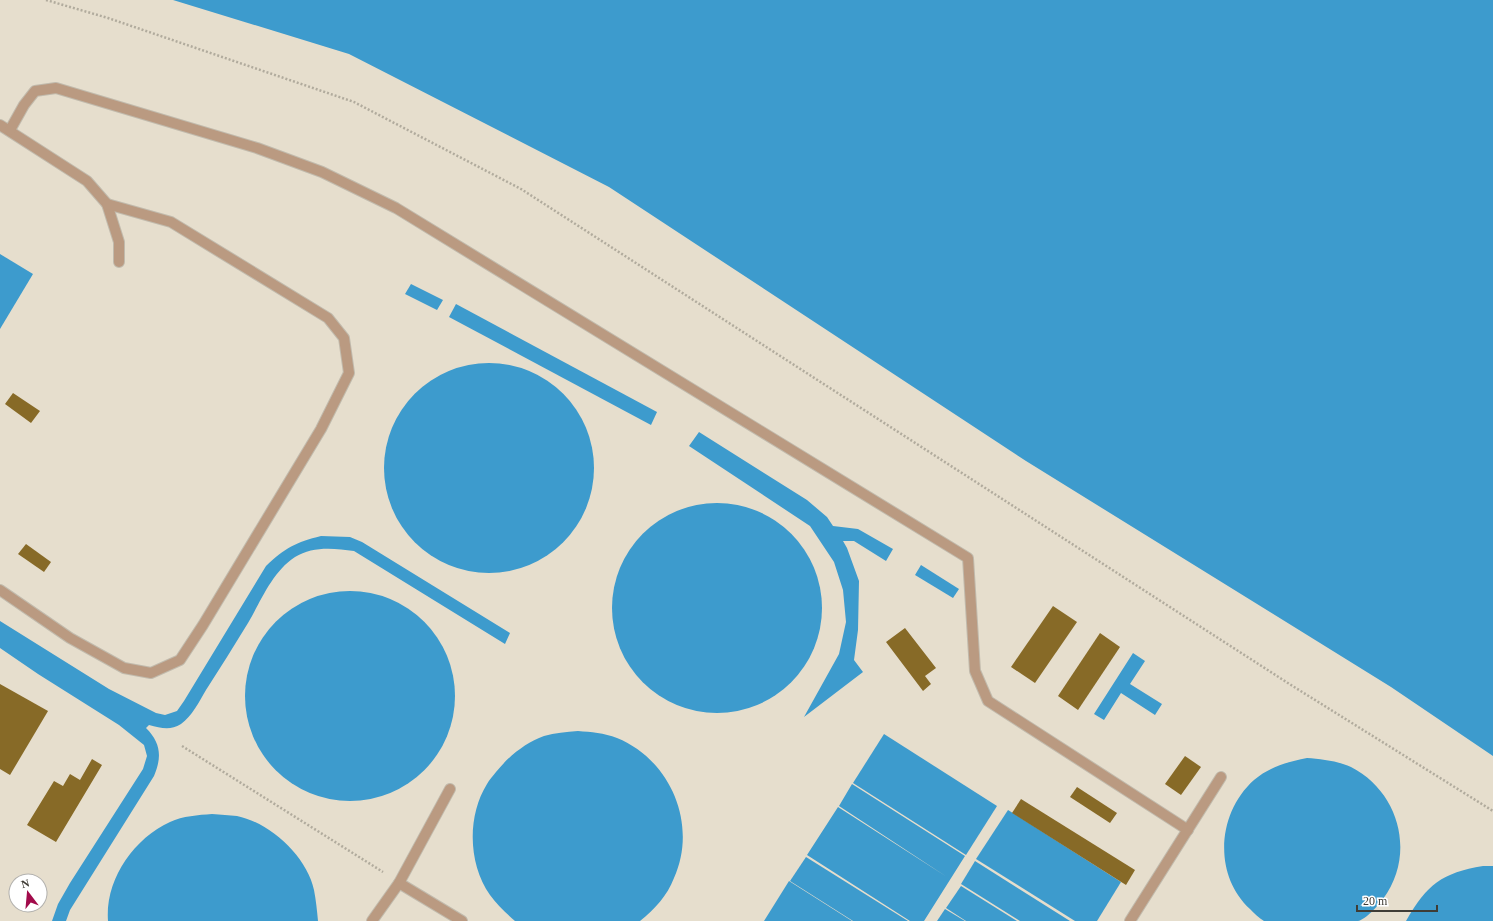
<svg xmlns="http://www.w3.org/2000/svg" width="1493" height="921" font-family="Georgia,serif">
	<style>
		.water { fill: #3d9bcd }
		.building { fill: #876a27 }
		.lines { fill: none; stroke-linecap: round; stroke-linejoin: round }
		.lane-casing { stroke: #c1baac; stroke-width: 12 }
		.path { stroke: #b1ab9d; stroke-width: 2.5; stroke-dasharray: 2 2; stroke-linecap: butt }
		.lane { stroke: #ba9a81; stroke-width: 10 }
	</style>
	<rect width="100%" height="100%" fill="#e6decd"/>
	<!-- water -->
	<g class="water">
		<polygon points="173,0 1493,0 1493,756 1391,687 1026,461 609,187 349,54"/>
		<polygon points="0,254 33,274 0,329"/>
		<polygon points="411,284 443,300 437,310 405,294"/>
		<polygon points="456,304 657,412 651,425 449,317"/>
		<circle cx="489" cy="468" r="105"/>
		<polygon points="699,432 807,500 827,517 833,526 858,529 893,549 886,561 854,541 843,541 847,548 859,581 858,630 854,660 863,672 804,717 839,654 846,622 843,590 834,562 810,526 689,446"/>
		<circle cx="717" cy="608" r="105"/>
		<path d="M321,536L350,537L362,542L510,633L505,644L354,551C334,548 312,546 295,557C272,572 261,601 248,623C234,646 220,668 206,690C199,702 192,716 181,724C170,731 161,728 149,725L146,728C161,743 162,757 154,776L70,910L66,921H52L58,904L70,883L143,769L147,756L144,745L119,725L38,674L0,648V621L109,689L156,713L165,715L177,711L184,701L266,566C285,548 296,542 321,536Z"/>
		<polygon points="921,565 959,589 953,598 915,575"/>
		<circle cx="350" cy="696" r="105"/>
		<polygon points="1133,653 1145,661 1130,684 1162,704 1155,715 1121,693 1104,720 1094,714"/>
		<path d="M578,731C591,732 604,733 617,738C671,760 698,825 674,878C667,896 655,909 640,921H515C506,913 497,905 490,895C468,864 467,816 487,784C489,780 493,776 496,772C509,756 525,743 544,736C555,733 566,732 578,731Z"/>
		<polygon points="884,734 997,806 966,855 853,783"/>
		<path d="M1307,758C1321,759 1338,761 1351,767C1400,792 1416,855 1383,899C1379,905 1365,920 1358,921C1350,921 1339,921 1331,921C1309,921 1286,921 1264,921C1259,918 1254,913 1250,909C1213,875 1217,813 1254,780C1269,767 1287,762 1307,758Z"/>
		<polygon points="852,784 965,856 924,921 910,921 807,855 838,807 947,877 839,806"/>
		<polygon points="1008,810 1121,882 1097,921 1075,921 976,859"/>
		<path d="M212,814C221,815 229,815 237,816C271,823 307,857 314,890C316,900 317,911 318,921H108C105,880 133,839 170,822C183,816 198,815 212,814Z"/>
		<polygon points="806,857 908,921 853,921 790,881"/>
		<polygon points="975,861 1070,921 1020,921 961,884"/>
		<path d="M1483,866H1493V921H1406C1427,884 1442,873 1483,866Z"/>
		<polygon points="789,881 852,921 764,921"/>
		<polygon points="961,886 1017,921 966,921 946,908"/>
		<polygon points="945,909 965,921 937,921"/>
	</g>
	<!-- building -->
	<g class="building">
		<polygon points="13,393 40,411 31,423 5,404"/>
		<polygon points="26,544 51,562 44,572 18,554"/>
		<polygon points="1053,606 1077,622 1035,683 1011,667"/>
		<polygon points="905,628 936,668 925,676 931,684 923,691 886,642"/>
		<polygon points="1100,633 1120,647 1078,710 1058,696"/>
		<polygon points="0,684 48,711 10,775 0,769"/>
		<polygon points="1185,756 1201,767 1181,795 1165,784"/>
		<polygon points="92,759 102,765 56,842 27,825 54,781 63,786 70,774 80,780"/>
		<polygon points="1077,787 1117,813 1110,823 1070,797"/>
		<polygon points="1021,799 1135,870 1126,885 1012,813"/>
	</g>
	<g class="lines">
		<defs>
			<g id="lane">
				<polyline points="0,125 87,181 107,204 119,242 119,262"/>
				<polyline points="10,130 24,105 35,91 56,88 257,148 322,172 396,208 968,558 975,671 988,701 1188,830"/>
				<polyline points="0,590 70,638 124,668 151,673 180,660 203,625 321,429 349,373 344,338 328,318 171,222 107,204"/>
				<polyline points="399,883 462,921"/>
				<polyline points="372,921 399,883 450,789"/>
				<polyline points="1130,921 1221,777"/>
			</g>
		</defs>
		<!-- lane casing -->
		<use href="#lane" class="lane-casing"/>
		<!-- path -->
		<g class="path">
			<polyline points="46,0 108,18 354,102 521,189 1291,685 1493,811"/>
			<polyline points="182,746 383,872"/>
		</g>
		<!-- lane -->
		<use href="#lane" class="lane"/>
	</g>
	<!-- north arrow -->
	<g transform="translate(28 893) rotate(344)"><circle r="19" fill="#ffffff" stroke="#b2b1ae"/>
	<path d="M0-3L7 15L0 10L-7 15Z" fill="#a20b4b"/>
	<text y="-6" font-size="11" font-weight="bold" text-anchor="middle" fill="#3f3c35">N</text>
	</g>
	<!-- scale -->
	<path d="M1357 905v6h80v-6" fill="none" stroke="#3f3c35" stroke-width="2"/>
	<text x="1363" y="905" font-size="12" fill="#3f3c35" stroke="#ffffff" stroke-width="3" paint-order="stroke">20 m</text>
</svg>
